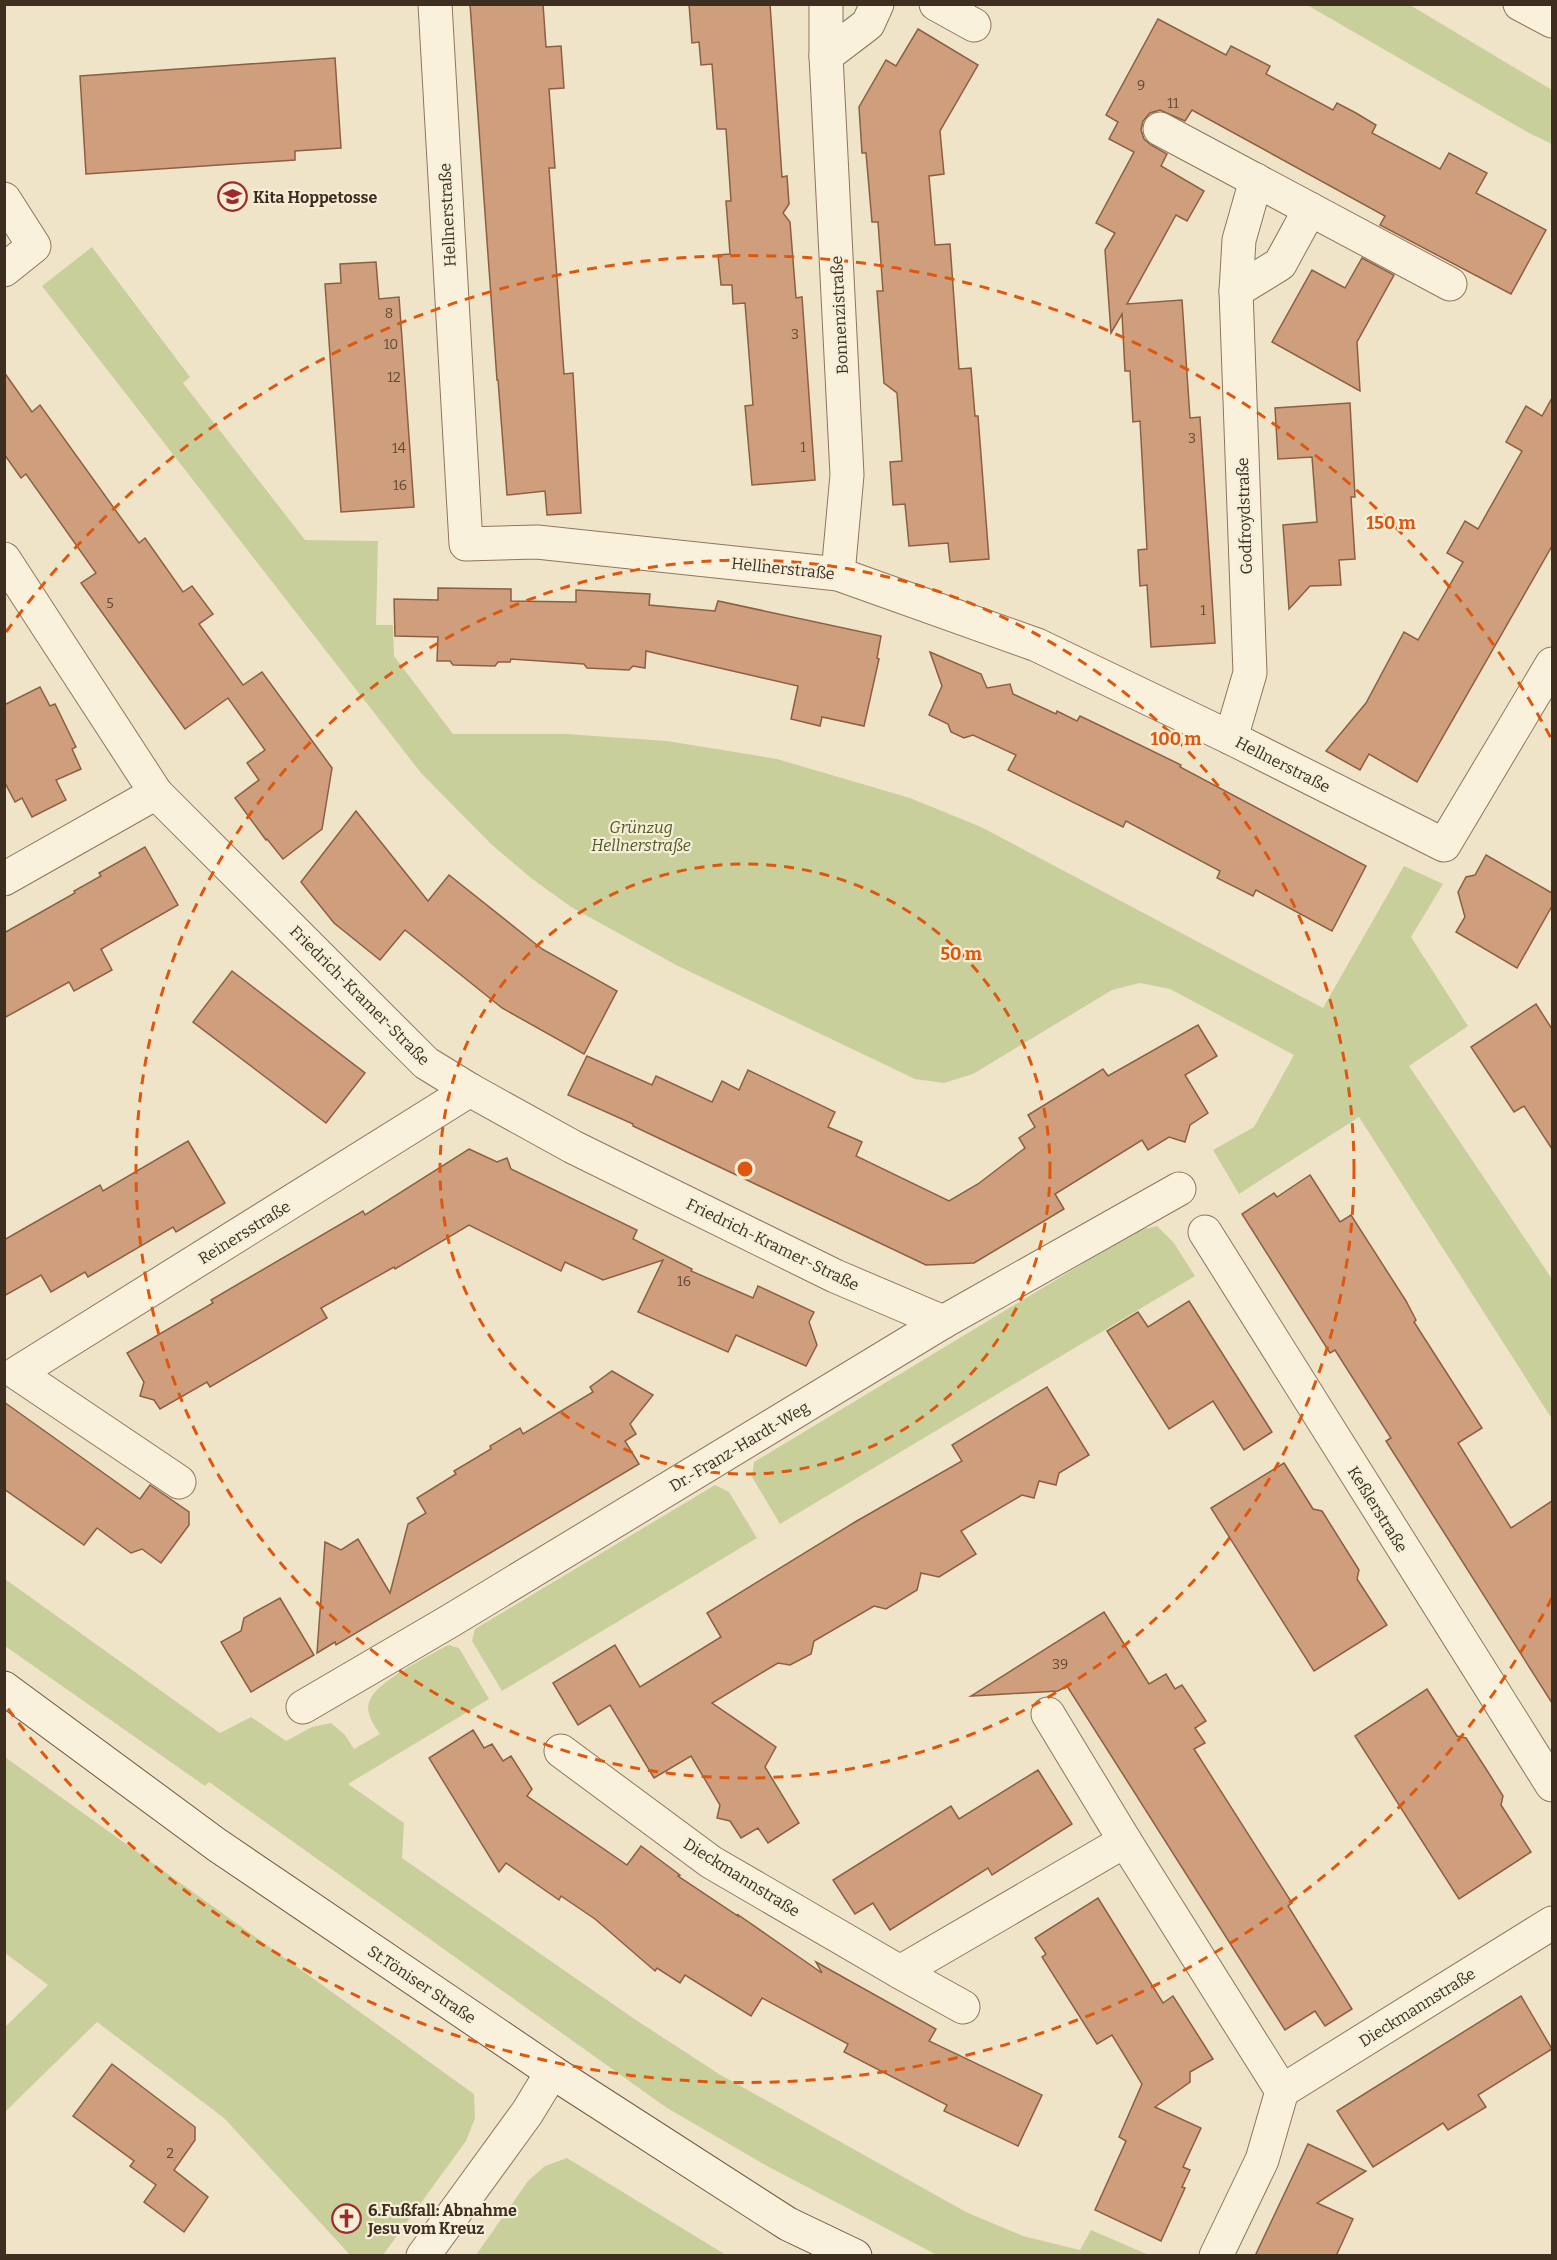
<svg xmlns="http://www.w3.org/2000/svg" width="1557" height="2260" font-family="Bitter,serif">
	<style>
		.green { fill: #c9cf9b }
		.building { fill: #cf9f7d; stroke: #8d5f41; stroke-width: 1.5 }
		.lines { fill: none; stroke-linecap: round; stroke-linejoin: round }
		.minor-casing { stroke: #8d765c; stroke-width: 35 }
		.tertiary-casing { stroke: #8d765c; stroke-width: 35 }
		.secondary-casing { stroke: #6f573f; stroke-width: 35 }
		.minor { stroke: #faf1dc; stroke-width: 33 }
		.tertiary { stroke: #faf1dc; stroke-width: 33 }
		.secondary { stroke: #faf1dc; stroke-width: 33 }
		.ring { fill: none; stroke: #df570d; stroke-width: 3; stroke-dasharray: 10 8 }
		.labels { text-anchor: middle; stroke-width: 4.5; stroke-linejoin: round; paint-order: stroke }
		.number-label { font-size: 14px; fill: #624a37 }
		.poi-label { font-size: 16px; font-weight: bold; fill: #3d2e20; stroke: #f7eed8; text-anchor: start }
		.street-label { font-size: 16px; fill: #3d2e20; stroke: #f7eed8 }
		.park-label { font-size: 16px; font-style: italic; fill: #4d5a26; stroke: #f7eed8 }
		.centre { fill: #df570d; stroke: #f7eed8; stroke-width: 3 }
		.ring-label { font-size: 18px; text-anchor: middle; font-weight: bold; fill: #df570d; stroke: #f7eed8; stroke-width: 4.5; stroke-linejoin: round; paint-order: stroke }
	</style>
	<rect width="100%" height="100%" fill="#f0e4c8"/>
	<!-- green -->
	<g class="green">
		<polygon points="1410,5 1552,90 1552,144 1529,133 1307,5"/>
		<polygon points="92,247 190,377 183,383 305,540 378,541 376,625 393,625 394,656 453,734 566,734 667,741 777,759 910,798 981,827 1323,1008 1404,866 1443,884 1411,937 1468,1026 1409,1066 1552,1279 1552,1419 1359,1117 1239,1194 1213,1150 1254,1127 1294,1055 1170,989 1140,983 1112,990 973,1074 944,1083 915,1079 676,965 571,907 531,878 491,844 421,773 42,286"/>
		<polygon points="1157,1226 1174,1243 1195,1276 780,1524 752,1477 754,1462 1137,1231"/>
		<polygon points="715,1485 729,1492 757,1538 502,1691 472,1641 475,1629"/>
		<path d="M5,1579L220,1733L251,1717L286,1741L312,1727L331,1723L345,1735L354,1749L380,1734C374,1725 364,1712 370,1700C377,1681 429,1656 448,1645L459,1648L489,1699L348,1784L404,1823L402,1858L633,2018L719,2074L966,2212L1023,2236L1080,2250L1091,2230L1149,2255L937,2256L933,2253L767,2166L667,2108L209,1782L205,1786L5,1646Z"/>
		<polygon points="5,1757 474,2094 475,2118 466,2141 383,2255 350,2255 224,2118 97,2022 5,2112 5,2027 48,1985 5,1953"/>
		<polygon points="567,2158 726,2255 476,2255 528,2181 545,2166"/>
	</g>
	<!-- building -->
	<g class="building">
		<polygon points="470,4 543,4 546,47 561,46 564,88 549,89 555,168 549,168 564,374 573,373 581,513 547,515 545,491 507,495 498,380 497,380"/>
		<polygon points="689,4 770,4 782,177 787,176 789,204 783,213 790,222 796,298 802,297 815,480 752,485 745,406 753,405 745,303 733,304 732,285 721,285 718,255 730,254 726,201 731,201 726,129 717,129 712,64 701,65 699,42 692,43"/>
		<polygon points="1158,19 1226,55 1231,46 1270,66 1266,74 1333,110 1337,103 1356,113 1376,125 1372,133 1440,169 1449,153 1487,173 1476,193 1546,230 1511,294 1380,225 1385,216 1192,110 1185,121 1160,110 1150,113 1143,121 1141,130 1144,139 1151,145 1167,154 1161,166 1204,191 1187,221 1176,215 1127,304 1182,300 1190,418 1200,417 1215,643 1151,647 1147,585 1140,586 1138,550 1147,549 1140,421 1133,422 1130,371 1125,371 1122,314 1111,333 1105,250 1115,233 1096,223 1134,152 1109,139 1118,122 1106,115"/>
		<polygon points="918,29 978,65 940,131 944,174 929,176 935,245 950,244 959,369 971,368 975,416 978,416 989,559 950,562 948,543 909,546 905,504 893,505 890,462 902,461 897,393 884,383 877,291 883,291 878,222 872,222 866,153 862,153 859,107 886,60 896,66"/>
		<polygon points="335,58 341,148 295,151 295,160 86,174 80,76"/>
		<polygon points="1362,258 1394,275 1357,342 1360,391 1272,342 1312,270 1345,288"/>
		<polygon points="376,262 379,299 399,297 414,507 341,512 325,284 341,283 340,264"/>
		<polygon points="4,372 32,412 40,405 139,543 145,538 183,592 192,586 213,614 199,624 243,685 262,672 332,768 322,829 283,859 267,839 266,840 235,798 259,780 247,763 265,750 228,698 185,729 81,583 96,573 26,474 21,478 4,454"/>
		<polygon points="1552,398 1552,546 1417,782 1369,754 1360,770 1326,751 1366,703 1404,632 1418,640 1463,562 1447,553 1465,521 1478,529 1522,451 1506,442 1526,406 1542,416"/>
		<polygon points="1350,403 1355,497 1351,497 1355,559 1339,560 1341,585 1310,586 1289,609 1283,525 1317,522 1312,457 1278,459 1275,408"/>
		<polygon points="438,588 511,589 511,601 576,602 576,590 650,594 649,605 715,611 718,601 881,636 877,658 879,659 864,726 822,717 820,726 791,719 798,686 646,651 645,668 633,666 629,670 587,668 584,664 511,659 510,662 498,662 495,666 453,665 450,661 437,661 438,637 395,636 394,599 438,600"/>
		<polygon points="930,652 981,674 987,688 1010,684 1013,694 1056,714 1057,711 1077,721 1080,716 1105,728 1181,765 1180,767 1366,866 1332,931 1256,890 1253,896 1217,878 1220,871 1126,821 1123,827 1008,770 1016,755 973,735 964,738 951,732 948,724 929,715 942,686"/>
		<polygon points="40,687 50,706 55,704 76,747 72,749 81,769 56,780 66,800 32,817 22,798 15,802 4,781 4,705"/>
		<polygon points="356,811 428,901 449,875 542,949 617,991 584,1054 502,1008 405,930 380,960 334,923 301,882"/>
		<polygon points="145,847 178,905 101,949 112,970 74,991 69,982 4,1018 4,933 75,893 74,891 101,876 99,873"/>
		<polygon points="1486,855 1552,893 1552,906 1517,968 1456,932 1465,917 1458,892 1466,877 1475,875"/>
		<polygon points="232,971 365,1073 326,1123 193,1022"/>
		<polygon points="1536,1004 1552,1029 1552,1149 1524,1106 1514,1112 1471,1047"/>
		<polygon points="1198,1025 1217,1056 1185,1075 1208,1113 1190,1125 1185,1142 1169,1137 1148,1150 1142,1140 1055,1194 1064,1209 974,1263 926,1265 633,1126 633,1124 568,1095 587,1056 652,1085 656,1076 712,1102 722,1081 739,1090 748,1070 835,1112 828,1127 862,1142 856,1156 949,1201 978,1184 1025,1148 1019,1138 1035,1127 1028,1115 1103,1069 1108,1076"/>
		<polygon points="188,1141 225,1203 176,1232 173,1227 88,1277 85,1272 51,1292 41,1275 4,1296 4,1240 100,1185 103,1191"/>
		<polygon points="469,1149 497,1162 507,1158 511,1169 637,1230 633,1239 692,1269 691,1271 753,1298 758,1286 814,1312 809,1322 817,1345 806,1366 736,1335 728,1352 638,1312 663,1260 603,1280 565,1262 561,1271 469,1225 395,1269 394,1267 321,1308 327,1318 210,1387 207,1382 160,1409 154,1400 140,1396 144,1382 127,1353 213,1303 211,1300 363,1211 365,1215"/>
		<polygon points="1310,1175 1340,1222 1351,1215 1406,1301 1416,1320 1414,1322 1482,1428 1458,1443 1511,1528 1552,1501 1552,1703 1386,1441 1391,1438 1335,1350 1330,1353 1242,1214 1274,1193 1277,1197"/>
		<polygon points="1189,1301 1272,1432 1244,1450 1213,1401 1169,1429 1107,1331 1138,1312 1148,1327"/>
		<polygon points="612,1371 653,1395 630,1424 636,1434 625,1441 639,1464 336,1645 335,1642 317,1653 325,1542 341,1550 358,1539 390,1593 408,1524 426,1513 417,1498 456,1474 454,1471 491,1449 490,1446 520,1428 523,1434 593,1392 590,1387"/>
		<polygon points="1047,1387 1089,1455 1059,1473 1056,1485 1039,1481 1034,1498 1022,1495 961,1531 976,1554 939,1577 921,1573 917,1590 886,1609 874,1606 814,1641 811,1654 790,1665 778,1663 712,1703 776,1747 765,1767 799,1823 768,1843 758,1828 741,1838 730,1821 717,1818 720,1805 691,1756 654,1778 610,1705 578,1725 553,1683 615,1645 640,1687 721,1637 707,1613 855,1522 962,1461 952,1445"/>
		<polygon points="4,1402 140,1499 150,1485 189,1512 189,1525 161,1563 142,1549 131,1553 97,1528 84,1545 4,1489"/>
		<polygon points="1284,1463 1313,1509 1322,1511 1359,1570 1357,1579 1387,1625 1314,1671 1211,1508"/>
		<polygon points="280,1598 314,1655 251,1692 221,1642 241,1631 244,1618"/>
		<polygon points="1104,1612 1149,1684 1166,1674 1175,1689 1182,1685 1206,1721 1195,1728 1205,1743 1194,1749 1292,1903 1288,1906 1352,2009 1325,2026 1315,2011 1285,2030 1067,1686 1058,1691 971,1696"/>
		<polygon points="1427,1689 1457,1736 1466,1738 1488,1772 1503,1796 1501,1805 1531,1852 1459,1899 1355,1736"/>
		<polygon points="473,1730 484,1748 492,1744 503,1761 511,1756 532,1789 527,1796 627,1865 641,1846 680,1875 678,1876 738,1916 737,1914 822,1973 816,1962 936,2029 929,2041 1042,2095 1018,2146 944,2111 947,2105 844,2052 848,2044 762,1998 751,2016 685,1975 680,1983 657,1968 655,1971 595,1919 561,1896 559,1900 506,1863 499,1872 429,1758"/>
		<polygon points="1038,1770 1072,1824 992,1875 988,1868 890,1930 873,1903 855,1914 833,1880 951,1806 959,1819"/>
		<polygon points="1098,1898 1163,2003 1173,1996 1213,2059 1190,2072 1190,2082 1155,2107 1201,2128 1183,2167 1190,2170 1182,2187 1185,2188 1161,2241 1095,2210 1126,2141 1119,2137 1142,2084 1112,2035 1097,2044 1042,1957 1046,1954 1035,1938"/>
		<polygon points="1521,1996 1552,2049 1478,2095 1486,2107 1448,2130 1443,2123 1373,2167 1337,2111"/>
		<polygon points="112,2064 195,2127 195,2140 174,2170 208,2197 184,2232 144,2202 156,2185 130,2166 134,2161 73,2116"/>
		<polygon points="1308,2144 1366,2171 1317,2203 1353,2219 1336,2256 1255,2256"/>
	</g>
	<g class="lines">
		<defs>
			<g id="minor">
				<polyline points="435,4 466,544 537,542 838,574 1037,645 1231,738 1444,845 1552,664"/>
				<polyline points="826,4 826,56 847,475 838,574"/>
				<polyline points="936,4 974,25"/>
				<polyline points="826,56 868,24 877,4"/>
				<polyline points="1160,129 1450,284"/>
				<polyline points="4,199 34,246 4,270"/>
				<polyline points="1236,291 1280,264 1310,209"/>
				<polyline points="4,559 156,793 426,1063 470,1090 573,1147 835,1276 943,1322"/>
				<polyline points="1231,738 1250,673 1236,291 1239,240 1256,180"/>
				<polyline points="4,879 156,793"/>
				<polyline points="1205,1232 1552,1785"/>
				<polyline points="179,1482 17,1373 470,1090"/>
				<polyline points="303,1707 450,1621 943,1322 1179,1189"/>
				<polyline points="1048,1714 1125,1841"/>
				<polyline points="561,1751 711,1862 900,1972 1125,1841 1282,2091"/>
				<polyline points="900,1972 963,2007"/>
				<polyline points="423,2256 527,2113 552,2072"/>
				<polyline points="1216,2256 1262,2160 1282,2091 1552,1923"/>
			</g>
			<polyline id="tertiary" points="1520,4 1552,21"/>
			<polyline id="secondary" points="4,1688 217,1845 552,2072 788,2224 855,2256"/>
		</defs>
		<!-- minor casing -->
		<use href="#minor" class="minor-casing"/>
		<!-- tertiary casing -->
		<use href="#tertiary" class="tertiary-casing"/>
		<!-- secondary casing -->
		<use href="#secondary" class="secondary-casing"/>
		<!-- minor -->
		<use href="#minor" class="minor"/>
		<!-- tertiary -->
		<use href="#tertiary" class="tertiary"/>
		<!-- secondary -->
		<use href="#secondary" class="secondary"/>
	</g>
	<!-- distance rings -->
	<g class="ring">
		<circle cx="745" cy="1169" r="305"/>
		<circle cx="745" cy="1169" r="609"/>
		<path d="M1552 1598A914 914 0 0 1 6 1706M6 632A914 914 0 0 1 1552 740"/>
	</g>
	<!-- icons -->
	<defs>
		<symbol id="school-ring" viewBox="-11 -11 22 22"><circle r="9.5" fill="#f7eed8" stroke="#9e2a2b" stroke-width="1.5"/><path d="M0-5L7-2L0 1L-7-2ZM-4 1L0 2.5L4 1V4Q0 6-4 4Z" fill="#9e2a2b"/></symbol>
		<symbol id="church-ring" viewBox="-11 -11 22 22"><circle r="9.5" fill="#f7eed8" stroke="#9e2a2b" stroke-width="1.5"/><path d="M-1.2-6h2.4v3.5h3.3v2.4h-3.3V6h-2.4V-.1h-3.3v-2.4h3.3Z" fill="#9e2a2b"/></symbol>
	</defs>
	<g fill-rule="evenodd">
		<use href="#school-ring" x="216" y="180" width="33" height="33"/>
		<use href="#church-ring" x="330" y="2202" width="33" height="33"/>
	</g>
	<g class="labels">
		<!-- number labels -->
		<g class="number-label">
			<text x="1141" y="90">9</text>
			<text x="1173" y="108">11</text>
			<text x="389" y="318">8</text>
			<text x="795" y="339">3</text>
			<text x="391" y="349">10</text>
			<text x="394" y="382">12</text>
			<text x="1192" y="443">3</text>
			<text x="803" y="452">1</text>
			<text x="399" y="453">14</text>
			<text x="400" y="490">16</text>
			<text x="110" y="608">5</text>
			<text x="1203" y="615">1</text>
			<text x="684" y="1286">16</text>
			<text x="1060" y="1669">39</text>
			<text x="170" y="2158">2</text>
		</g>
		<!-- poi labels -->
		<g class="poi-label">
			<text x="253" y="203">Kita Hoppetosse</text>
			<text x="368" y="2216">6.Fußfall: Abnahme<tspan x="368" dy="18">Jesu vom Kreuz</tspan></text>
		</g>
		<!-- street labels -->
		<g class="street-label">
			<text transform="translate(447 215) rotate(-93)" y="6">Hellnerstraße</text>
			<text transform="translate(839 315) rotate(-93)" y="6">Bonnenzistraße</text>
			<text transform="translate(1244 516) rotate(-92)" y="6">Godfroydstraße</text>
			<text transform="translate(783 568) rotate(6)" y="6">Hellnerstraße</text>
			<text transform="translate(1283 764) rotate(27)" y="6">Hellnerstraße</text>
			<text transform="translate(360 995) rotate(45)" y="6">Friedrich-Kramer-Straße</text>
			<text transform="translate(244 1232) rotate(-32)" y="6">Reinersstraße</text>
			<text transform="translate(773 1244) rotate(26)" y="6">Friedrich-Kramer-Straße</text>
			<text transform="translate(739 1446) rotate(-31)" y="6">Dr.-Franz-Hardt-Weg</text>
			<text transform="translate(1378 1509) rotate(58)" y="6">Keßlerstraße</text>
			<text transform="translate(742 1877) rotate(32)" y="6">Dieckmannstraße</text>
			<text transform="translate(422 1984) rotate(34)" y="6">St.Töniser Straße</text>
			<text transform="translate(1417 2007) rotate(-32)" y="6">Dieckmannstraße</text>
		</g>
		<!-- park labels -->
		<g class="park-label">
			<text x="641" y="833">Grünzug<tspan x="641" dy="18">Hellnerstraße</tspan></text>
		</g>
	</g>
	<circle cx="745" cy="1169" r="9" class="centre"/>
	<g class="ring-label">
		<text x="1391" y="529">150 m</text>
		<text x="1176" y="745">100 m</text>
		<text x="961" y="960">50 m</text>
	</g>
	<!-- border -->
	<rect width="1557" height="2260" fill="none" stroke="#3d2e20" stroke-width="12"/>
</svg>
